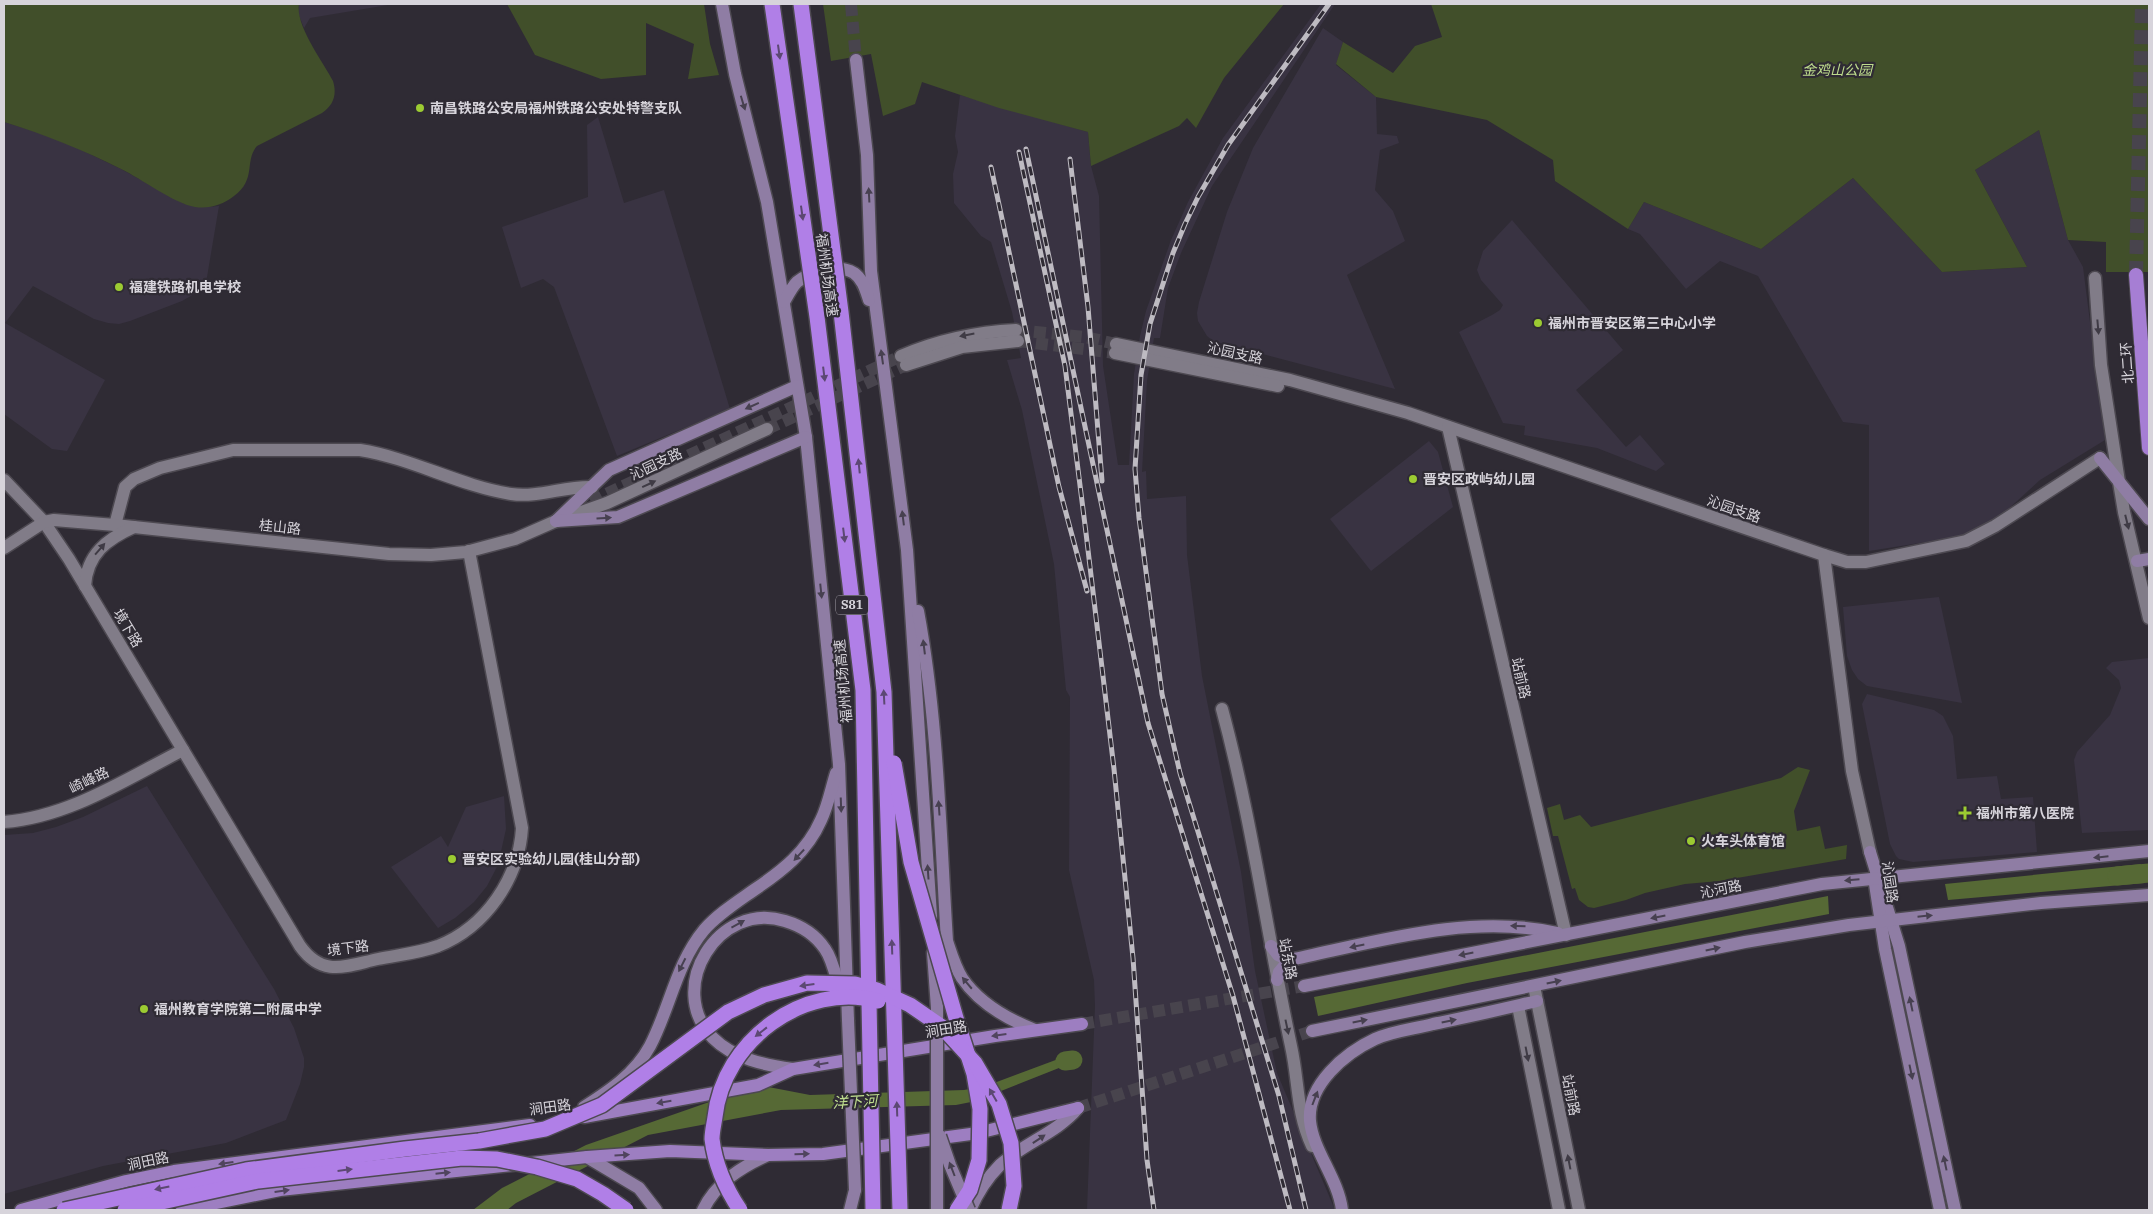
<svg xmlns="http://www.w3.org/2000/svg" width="2153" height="1214" font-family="'IBM Plex Serif','Noto Sans SC',serif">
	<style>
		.built { fill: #393342 }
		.green { fill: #414f2a }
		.water { fill: #566935 }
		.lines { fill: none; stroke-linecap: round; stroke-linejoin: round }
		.river { stroke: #566935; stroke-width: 19 }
		.tertiary-tunnel { stroke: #48444d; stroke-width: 12; stroke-dasharray: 12 6; stroke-linecap: butt }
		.secondary-tunnel { stroke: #48444d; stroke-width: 12; stroke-dasharray: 12 6; stroke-linecap: butt }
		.trunk-tunnel { stroke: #48444d; stroke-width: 14; stroke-dasharray: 14 7; stroke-linecap: butt }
		.tertiary-casing { stroke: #4d4951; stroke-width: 15 }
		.secondary-casing { stroke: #4d4951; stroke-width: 15 }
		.primary-casing { stroke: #4d4951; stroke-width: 15 }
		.trunk-casing { stroke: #4d4951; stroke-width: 16 }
		.tertiary { stroke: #817c88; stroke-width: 12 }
		.secondary { stroke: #8f7da4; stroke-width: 12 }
		.primary { stroke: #9d7ec1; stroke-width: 12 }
		.trunk { stroke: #a67ed4; stroke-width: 14 }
		.rail-casing { stroke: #bebbc2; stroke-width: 5 }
		.rail { stroke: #2f2b34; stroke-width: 3; stroke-dasharray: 9; stroke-linecap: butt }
		.secondary-bridge-casing { stroke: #4d4951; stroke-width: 15; stroke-linecap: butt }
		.motorway-bridge-casing { stroke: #4d4951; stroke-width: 18; stroke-linecap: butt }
		.secondary-bridge { stroke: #8f7da4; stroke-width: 12 }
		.motorway-bridge { stroke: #b07fe7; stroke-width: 15 }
		.oneway { fill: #5c4873 }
		.oneway2 { fill: #474050 }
		.oneway3 { fill: #3f3b45 }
		.oneway4 { fill: #50445e }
		.poi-dot { fill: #9ccb32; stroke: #2f2b34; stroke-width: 2 }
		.labels { text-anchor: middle; stroke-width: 4.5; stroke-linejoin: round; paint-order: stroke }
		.shield { fill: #2f2b34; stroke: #a5a1a9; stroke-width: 1 }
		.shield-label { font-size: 12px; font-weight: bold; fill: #d7d4db }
		.park-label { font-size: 14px; font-style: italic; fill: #bedd8d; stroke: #2f2b34 }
		.poi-label { font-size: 14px; font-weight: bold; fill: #d7d4db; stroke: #2f2b34; text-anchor: start }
		.street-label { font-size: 14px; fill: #d7d4db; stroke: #2f2b34 }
		.water-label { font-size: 15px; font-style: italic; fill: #bfde8e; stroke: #2f2b34 }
	</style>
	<rect width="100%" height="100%" fill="#2f2b34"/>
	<!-- built -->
	<g class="built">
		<polygon points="299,4 394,4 310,18 304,28 298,13"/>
		<polygon points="1321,4 1335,4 1212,186 1181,253 1168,288 1160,338 1154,338 1147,381 1142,472 1146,471 1147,499 1186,496 1187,555 1202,676 1241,872 1255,971 1277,1073 1335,1210 1087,1210 1095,1006 1094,980 1069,870 1070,697 1066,690 1054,564 1022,410 1007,360 1021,358 1012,312 991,242 981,236 954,203 953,174 958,152 955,136 960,95 1088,132 1091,166 1099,196 1103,366 1118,465 1129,465 1134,374 1140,336 1146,311 1171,240 1188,202 1223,138"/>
		<polygon points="1323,28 1343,42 1336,65 1376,97 1377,134 1397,136 1399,143 1380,150 1375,190 1393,211 1405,241 1347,275 1395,389 1213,341 1207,336 1198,321 1197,313 1199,302 1227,212 1253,148"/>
		<polygon points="598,117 624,203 664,190 730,409 617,456 554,287 543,279 521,288 502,227 588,197 587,125"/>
		<polygon points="4,122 40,133 73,146 121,169 185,204 207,207 219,206 206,283 196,293 182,301 130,321 119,324 108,323 94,319 33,286 5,323 105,380 67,451 52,449 4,414"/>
		<polygon points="2039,130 2068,240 2083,267 2105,440 2040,480 2004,513 1976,531 1952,538 1869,551 1869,425 1843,422 1758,276 1720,261 1686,289 1640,234 1628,229 1644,202 1761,249 1853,178 1942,272 2027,267 1975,170"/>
		<polygon points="1512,220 1623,350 1576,390 1626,447 1640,435 1665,464 1656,471 1597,448 1524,435 1525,426 1503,423 1459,332 1492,315 1500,310 1503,305 1481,280 1477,270 1483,251"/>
		<polygon points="1429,441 1438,452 1453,507 1371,571 1330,519"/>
		<polygon points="1939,597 1962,703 1867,686 1858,679 1852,670 1847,656 1843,607"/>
		<polygon points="2149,658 2149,830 2082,833 2074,760 2077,752 2110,715 2121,688 2119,680 2106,668 2112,662"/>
		<polygon points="1867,694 1934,710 1943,716 1953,736 1957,779 1997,776 2001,799 2033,797 2037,852 1913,862 1899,859 1896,856 1890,844 1862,704"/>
		<polygon points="147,786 274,989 294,1028 304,1058 304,1067 300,1084 286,1120 226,1143 103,1166 4,1194 4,835 33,833 56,827 83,817"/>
		<polygon points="504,796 506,829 498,865 487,886 474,902 455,918 438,928 391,867 441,836 448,847 466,807"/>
	</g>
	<!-- green -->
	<g class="green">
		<path d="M4,4H299C295,25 323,62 333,81C337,94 334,105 322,113L257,146C244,161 257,179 234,196C222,205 210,209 195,207C173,203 142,179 121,169C83,150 44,134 4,122Z"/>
		<polygon points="507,4 704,4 710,44 719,75 688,79 694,44 646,23 646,75 601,79 535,55"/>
		<polygon points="823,4 1284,4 1224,78 1196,128 1187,118 1179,126 1091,166 1088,132 999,108 922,82 915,104 883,116 871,54 831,61"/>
		<polygon points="1431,4 2149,4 2149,272 2106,272 2106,242 2068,240 2039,130 1975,170 2027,267 1942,272 1853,178 1761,249 1644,202 1628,229 1555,181 1553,160 1487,120 1376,97 1336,64 1343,42 1393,73 1415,46 1442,37"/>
		<polygon points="1798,767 1810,770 1794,811 1797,831 1820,826 1825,849 1847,845 1846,859 1720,881 1685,884 1645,893 1626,900 1594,908 1588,907 1579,900 1575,888 1572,889 1558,836 1553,836 1547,808 1560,804 1564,820 1580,815 1591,827 1781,778"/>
	</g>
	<!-- water -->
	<g class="water">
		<polygon points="2141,864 2145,883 1948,900 1945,884"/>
		<polygon points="1828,896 1829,914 1467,983 1318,1016 1314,997"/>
		<polygon points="1061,1058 1065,1061 1064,1066 976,1101 956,1105 781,1110 648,1135 516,1203 507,1210 473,1210 502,1188 586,1145 758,1085 810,1095 964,1090 986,1086"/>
	</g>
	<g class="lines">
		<!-- river -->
		<g class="river">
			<polyline points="2117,876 2149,873"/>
			<polyline points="1065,1061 1073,1060"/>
		</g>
		<!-- tertiary-tunnel -->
		<g class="tertiary-tunnel">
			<polyline points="1016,330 1085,337 1116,344"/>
			<polyline points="1018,341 1115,353"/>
			<polyline points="767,429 906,365"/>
			<polyline points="575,510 604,495 901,356"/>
		</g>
		<!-- secondary-tunnel -->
		<g class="secondary-tunnel">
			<polyline points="851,4 856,60"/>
			<polyline points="1082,1024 1304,986"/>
			<polyline points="1078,1108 1312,1031"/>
		</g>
		<!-- trunk-tunnel -->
		<polyline class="trunk-tunnel" points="2136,275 2142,4"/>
		<defs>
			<g id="tertiary">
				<polyline points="2095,278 2101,365 2119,482 2124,512 2149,618"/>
				<polyline points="1116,344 1290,380 1408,413 1824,555 1847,562 1866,562 1966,541 1995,526 2100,458"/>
				<polyline points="1115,353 1278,386"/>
				<path d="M901,356C938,340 976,332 1016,330"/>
				<polyline points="906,365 962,347 1018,341"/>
				<polyline points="1448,427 1566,935"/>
				<path d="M4,480L44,522L69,559L300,946C323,978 346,966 378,959C398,955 419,953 438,946C486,927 519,878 522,828L469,551"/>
				<path d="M115,525L125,487L134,479L160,468L233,450H360C411,458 460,486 511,494C539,498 564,486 592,487"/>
				<polyline points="4,548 44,522 54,520 115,525 389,554 431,555 466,552 515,539 556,521 607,503 767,429"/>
				<polyline points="1824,555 1852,771 1870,852"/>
				<path d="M85,586C87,554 107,539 134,527"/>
				<path d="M1222,709C1252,820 1267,934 1291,1046C1299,1082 1296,1111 1312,1146"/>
				<path d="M4,822C69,817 126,779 183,750"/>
				<polyline points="1534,986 1579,1210"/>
				<polyline points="1518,1006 1559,1210"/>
			</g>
			<g id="secondary">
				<polyline points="722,4 735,74 767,202 806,437 839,764 848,1020"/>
				<polyline points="856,60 867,155 871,271 907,550 931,916"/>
				<path d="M784,302C788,295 792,287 797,282C811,271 838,263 854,273C863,279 866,291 869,300"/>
				<polyline points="2100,458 2149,519"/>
				<polyline points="556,521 609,470 797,386"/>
				<polyline points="556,521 618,517 806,437"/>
				<polyline points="2137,561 2149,559"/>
				<path d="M918,611C938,719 940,831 947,941C951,953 955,967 962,978C979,1003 1007,1019 1035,1030"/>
				<polyline points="1870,852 1899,946 1955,1210"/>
				<polyline points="1875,884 1885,949 1940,1210"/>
				<polyline points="1271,946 1278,955 1289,960"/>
				<polyline points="933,953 937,1008"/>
				<path d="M1277,980L1279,972L1289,960C1376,942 1469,913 1558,933"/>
				<polyline points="1304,986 1822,884 2149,851"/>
				<polyline points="1312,1031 1745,942 1849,925 2041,903 2149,895"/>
				<path d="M793,1069C765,1065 734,1059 713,1038C664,988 719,900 785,921C802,926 815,934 825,949C833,960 836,978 840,991"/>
				<path d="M584,1107C609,1091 635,1074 650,1046C670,1008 676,964 704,930C718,914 737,902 754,890C782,871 807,852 821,820C828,806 831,789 836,773"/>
				<polyline points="587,1157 639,1188 656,1210"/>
				<path d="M703,1210C716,1183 741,1167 768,1155"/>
				<polyline points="850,1210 855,1190"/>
				<path d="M970,1210C977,1194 987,1178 1000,1165C1024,1143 1057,1133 1078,1108"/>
				<path d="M1342,1210C1338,1178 1313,1151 1310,1121C1307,1085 1345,1053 1375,1039C1393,1031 1414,1029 1433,1024C1468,1017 1502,1009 1537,1001"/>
			</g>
			<g id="primary">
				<polyline points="584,1117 758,1085 793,1069 995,1036 1082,1024"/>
				<polyline points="21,1210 126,1181 174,1171 530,1125"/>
				<polyline points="182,1210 280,1190 587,1157 670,1151 768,1155 823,1154 978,1133 1078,1108"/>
			</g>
			<polyline id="trunk" points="2136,275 2149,448"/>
		</defs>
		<!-- tertiary casing -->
		<use href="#tertiary" class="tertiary-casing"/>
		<!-- secondary casing -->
		<use href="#secondary" class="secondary-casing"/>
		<!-- primary casing -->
		<use href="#primary" class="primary-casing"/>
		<!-- trunk casing -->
		<use href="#trunk" class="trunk-casing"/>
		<!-- tertiary -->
		<use href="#tertiary" class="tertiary"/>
		<!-- secondary -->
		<use href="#secondary" class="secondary"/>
		<!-- primary -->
		<use href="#primary" class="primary"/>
		<!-- trunk -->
		<use href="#trunk" class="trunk"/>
		<defs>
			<g id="rail">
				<polyline points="1026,149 1148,723 1233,996 1290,1210"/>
				<polyline points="1019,152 1065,366 1086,533 1114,769 1133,958 1147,1160 1154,1210"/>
				<polyline points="1070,159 1088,307 1102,481"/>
				<polyline points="991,167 1059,487 1087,591"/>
				<polyline points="1306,1210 1279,1096 1180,773 1162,694 1139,518 1135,469 1141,375 1150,324 1173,253 1185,224 1198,197 1228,145 1329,4"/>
			</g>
		</defs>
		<!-- rail casing -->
		<use href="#rail" class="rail-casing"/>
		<!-- rail -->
		<use href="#rail" class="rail"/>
		<defs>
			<g id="secondary-bridge">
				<polyline points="848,1020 855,1190"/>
				<polyline points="940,1136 950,1165 969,1210"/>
				<polyline points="937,1210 937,1008"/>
			</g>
			<g id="motorway-bridge">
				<polyline points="772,4 817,317 863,690 873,1210"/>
				<polyline points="801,4 841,312 884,692 900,1210"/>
				<polyline points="894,763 911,862 956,1018 974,1074 980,1109 979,1160 970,1190 957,1210"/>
				<polyline points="64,1210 246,1170 405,1149 479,1141 545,1129 602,1105 728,1012 764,995 807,983 855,984 877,990 910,1005 942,1027 975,1063 999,1104 1011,1143 1014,1186 1009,1210"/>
				<polyline points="125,1210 258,1181 462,1158 497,1159 537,1167 577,1179 603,1194 626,1210"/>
				<path d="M740,1210C726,1189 715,1165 712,1139C712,1132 714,1124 715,1117C723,1041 804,981 878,1001"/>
			</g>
		</defs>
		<!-- secondary-bridge casing -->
		<use href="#secondary-bridge" class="secondary-bridge-casing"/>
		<!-- motorway-bridge casing -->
		<use href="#motorway-bridge" class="motorway-bridge-casing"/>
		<!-- secondary-bridge -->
		<use href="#secondary-bridge" class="secondary-bridge"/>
		<!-- motorway-bridge -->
		<use href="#motorway-bridge" class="motorway-bridge"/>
	</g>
	<!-- one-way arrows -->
	<defs><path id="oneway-solid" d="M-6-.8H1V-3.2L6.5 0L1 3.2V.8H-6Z" transform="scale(1.25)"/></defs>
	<g class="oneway">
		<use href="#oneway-solid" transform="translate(779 52) rotate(82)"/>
		<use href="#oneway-solid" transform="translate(802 213) rotate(82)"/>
		<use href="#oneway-solid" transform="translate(824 374) rotate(83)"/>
		<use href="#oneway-solid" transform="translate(859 466) rotate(-96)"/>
		<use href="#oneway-solid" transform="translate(844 535) rotate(83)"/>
		<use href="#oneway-solid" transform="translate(884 697) rotate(-93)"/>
		<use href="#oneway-solid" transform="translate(892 947) rotate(-92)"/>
		<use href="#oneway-solid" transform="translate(807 985) rotate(172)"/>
		<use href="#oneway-solid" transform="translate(761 1032) rotate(142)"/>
		<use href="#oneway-solid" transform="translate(993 1095) rotate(-120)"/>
		<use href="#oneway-solid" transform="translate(897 1109) rotate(-92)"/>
		<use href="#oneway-solid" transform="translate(345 1170) rotate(-7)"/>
		<use href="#oneway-solid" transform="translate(162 1188) rotate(168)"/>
	</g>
	<g class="oneway2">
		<use href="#oneway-solid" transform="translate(743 103) rotate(73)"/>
		<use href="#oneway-solid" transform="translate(869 195) rotate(-93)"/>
		<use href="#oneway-solid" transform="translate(882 357) rotate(-98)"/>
		<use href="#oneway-solid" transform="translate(752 406) rotate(156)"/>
		<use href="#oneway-solid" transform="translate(604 518) rotate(-4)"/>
		<use href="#oneway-solid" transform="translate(903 518) rotate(-97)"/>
		<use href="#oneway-solid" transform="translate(821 591) rotate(84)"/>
		<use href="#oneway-solid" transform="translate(924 647) rotate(-97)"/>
		<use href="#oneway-solid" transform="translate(841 805) rotate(88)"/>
		<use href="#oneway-solid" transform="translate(939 808) rotate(-94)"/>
		<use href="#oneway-solid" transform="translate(799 855) rotate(133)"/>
		<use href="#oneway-solid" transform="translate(2101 857) rotate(174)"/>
		<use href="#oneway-solid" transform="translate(928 872) rotate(-94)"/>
		<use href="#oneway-solid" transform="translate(1852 880) rotate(175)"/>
		<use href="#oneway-solid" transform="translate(1925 916) rotate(-6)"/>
		<use href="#oneway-solid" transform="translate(1658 917) rotate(169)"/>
		<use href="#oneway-solid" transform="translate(738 924) rotate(-29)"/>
		<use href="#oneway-solid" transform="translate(1518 926) rotate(-178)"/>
		<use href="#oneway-solid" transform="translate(1357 946) rotate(168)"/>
		<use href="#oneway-solid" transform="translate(1713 949) rotate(-12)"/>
		<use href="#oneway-solid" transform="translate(1466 954) rotate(169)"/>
		<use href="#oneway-solid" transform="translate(682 965) rotate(117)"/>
		<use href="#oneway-solid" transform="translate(1554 982) rotate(-12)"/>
		<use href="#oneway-solid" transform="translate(967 983) rotate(-130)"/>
		<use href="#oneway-solid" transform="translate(1911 1004) rotate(-102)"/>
		<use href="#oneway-solid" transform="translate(1360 1021) rotate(-11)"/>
		<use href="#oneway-solid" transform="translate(1449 1021) rotate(-12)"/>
		<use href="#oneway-solid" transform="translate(1911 1072) rotate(78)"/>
		<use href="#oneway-solid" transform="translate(1315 1098) rotate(-69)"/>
		<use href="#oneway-solid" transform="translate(1039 1139) rotate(-34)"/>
		<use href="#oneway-solid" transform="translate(1945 1163) rotate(-102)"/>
		<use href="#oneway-solid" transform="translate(952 1169) rotate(-111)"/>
	</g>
	<g class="oneway3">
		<use href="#oneway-solid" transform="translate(2098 327) rotate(85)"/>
		<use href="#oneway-solid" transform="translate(967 335) rotate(169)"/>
		<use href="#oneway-solid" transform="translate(649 484) rotate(-25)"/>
		<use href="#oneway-solid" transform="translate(2127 522) rotate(76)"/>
		<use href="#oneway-solid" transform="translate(100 549) rotate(-49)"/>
		<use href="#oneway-solid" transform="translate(1287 1027) rotate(78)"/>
		<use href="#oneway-solid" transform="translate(1527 1054) rotate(79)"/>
		<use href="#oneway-solid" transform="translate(1569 1162) rotate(-101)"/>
	</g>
	<g class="oneway4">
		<use href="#oneway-solid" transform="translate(999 1035) rotate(172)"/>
		<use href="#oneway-solid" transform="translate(821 1064) rotate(171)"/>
		<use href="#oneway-solid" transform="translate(664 1102) rotate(170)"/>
		<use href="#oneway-solid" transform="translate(802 1154) rotate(-1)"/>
		<use href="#oneway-solid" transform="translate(622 1155) rotate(-4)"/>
		<use href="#oneway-solid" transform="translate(226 1163) rotate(172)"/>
		<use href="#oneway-solid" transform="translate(443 1173) rotate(-6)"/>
		<use href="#oneway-solid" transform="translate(282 1191) rotate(-8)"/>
	</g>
	<!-- markers -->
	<g class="poi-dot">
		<circle cx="420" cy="108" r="5"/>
		<circle cx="119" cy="287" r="5"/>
		<circle cx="1538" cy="323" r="5"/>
		<circle cx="1413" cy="479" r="5"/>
		<path d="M1962.5 805.5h5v5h5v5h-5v5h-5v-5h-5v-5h5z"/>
		<circle cx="1691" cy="841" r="5"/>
		<circle cx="452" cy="859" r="5"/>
		<circle cx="144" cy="1009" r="5"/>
	</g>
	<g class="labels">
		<!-- shield labels -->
		<rect class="shield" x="836" y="595.5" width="32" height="19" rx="4"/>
		<g class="shield-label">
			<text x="852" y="609">S81</text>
		</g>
		<!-- park labels -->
		<g class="park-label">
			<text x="1837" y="75">金鸡山公园</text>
		</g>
		<!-- poi labels -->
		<g class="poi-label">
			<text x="430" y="113">南昌铁路公安局福州铁路公安处特警支队</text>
			<text x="129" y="292">福建铁路机电学校</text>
			<text x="1548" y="328">福州市晋安区第三中心小学</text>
			<text x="1423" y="484">晋安区政屿幼儿园</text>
			<text x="1976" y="818">福州市第八医院</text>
			<text x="1701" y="846">火车头体育馆</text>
			<text x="462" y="864">晋安区实验幼儿园(桂山分部)</text>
			<text x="154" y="1014">福州教育学院第二附属中学</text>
		</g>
		<!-- street labels -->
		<g class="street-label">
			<text transform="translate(827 275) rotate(82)" y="5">福州机场高速</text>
			<text transform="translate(1235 353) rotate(12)" y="5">沁园支路</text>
			<text transform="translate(2127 363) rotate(-94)" y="5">北二环</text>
			<text transform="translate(656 464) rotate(-25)" y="5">沁园支路</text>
			<text transform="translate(1734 509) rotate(19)" y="5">沁园支路</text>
			<text transform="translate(280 527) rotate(6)" y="5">桂山路</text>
			<text transform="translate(128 628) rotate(59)" y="5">境下路</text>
			<text transform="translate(1521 678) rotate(77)" y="5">站前路</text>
			<text transform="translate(843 681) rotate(-95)" y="5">福州机场高速</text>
			<text transform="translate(89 780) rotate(-26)" y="5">崎峰路</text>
			<text transform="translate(1890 882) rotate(82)" y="5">沁园路</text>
			<text transform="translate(1721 889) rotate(-11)" y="5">沁河路</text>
			<text transform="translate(348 948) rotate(-7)" y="5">境下路</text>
			<text transform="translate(1288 959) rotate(79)" y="5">站东路</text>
			<text transform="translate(946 1029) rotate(-9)" y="5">涧田路</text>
			<text transform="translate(1571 1095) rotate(79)" y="5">站前路</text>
			<text transform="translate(550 1107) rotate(-8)" y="5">涧田路</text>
			<text transform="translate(148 1161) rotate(-12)" y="5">涧田路</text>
		</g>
		<!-- water labels -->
		<g class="water-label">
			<text transform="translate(855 1102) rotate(-3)" y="5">洋下河</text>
		</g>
	</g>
	<!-- border -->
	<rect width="2153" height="1214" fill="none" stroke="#d7d4db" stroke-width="10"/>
</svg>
